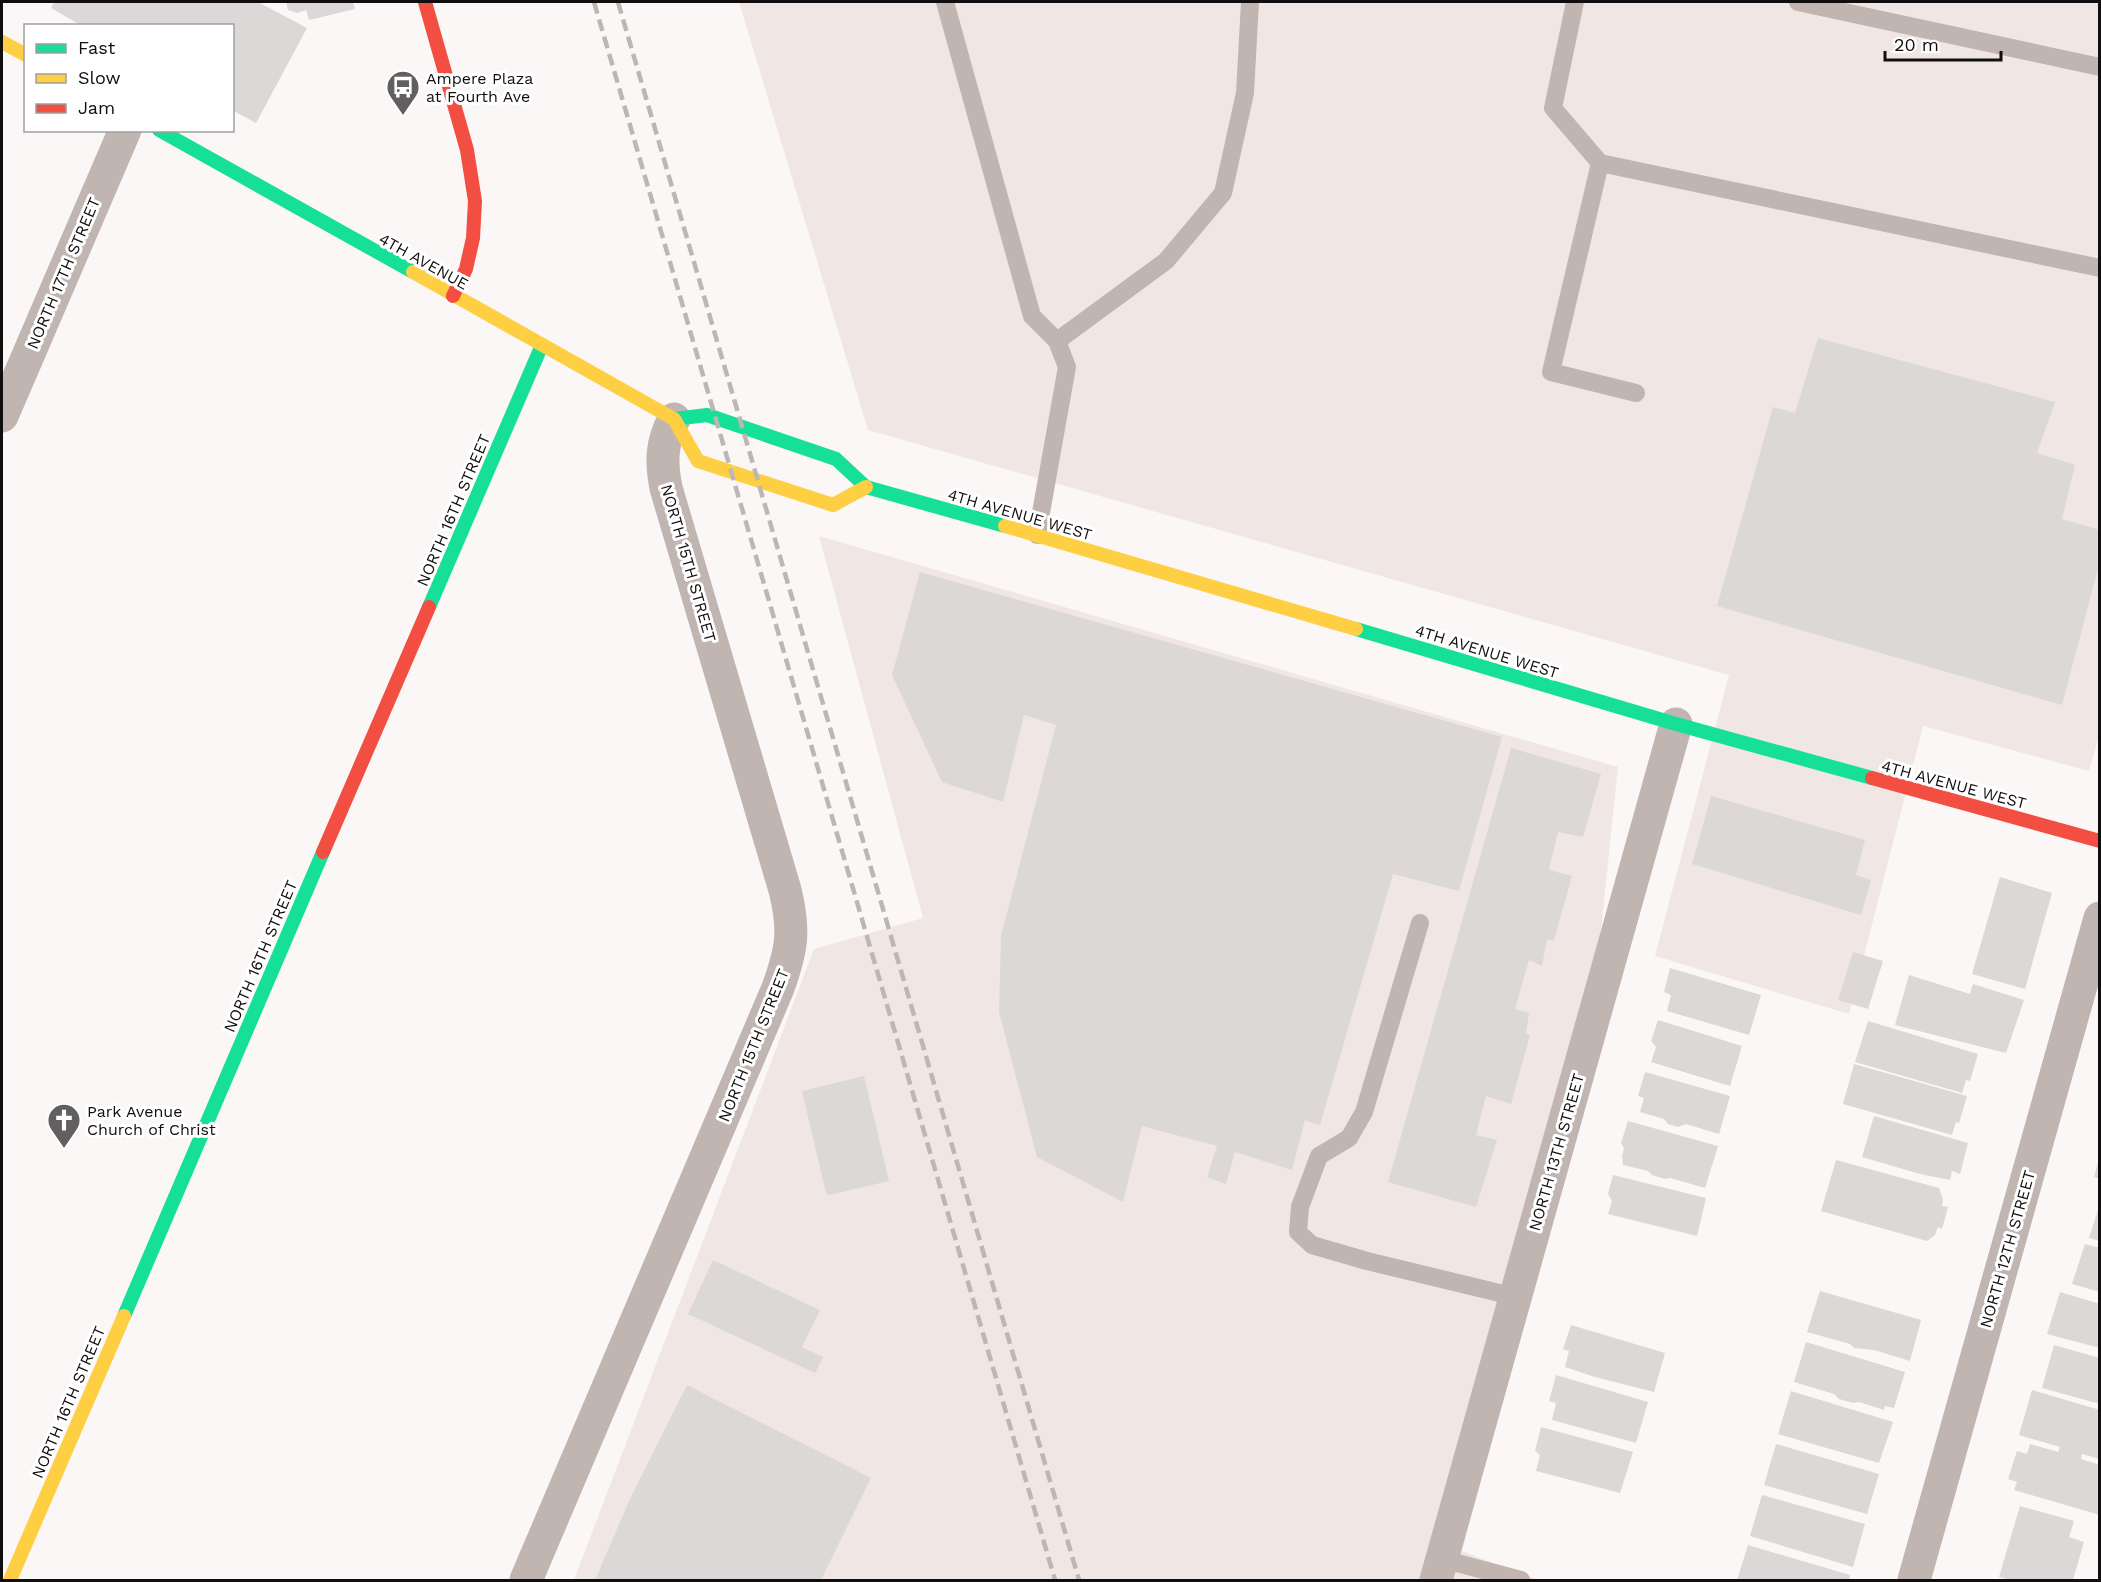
<svg xmlns="http://www.w3.org/2000/svg" width="2101" height="1582" font-family="'Work Sans',sans-serif">
	<style>
		.built { fill: #f0e7e4 }
		.building { fill: #dbd8d7 }
		.lines { fill: none; stroke-linecap: round; stroke-linejoin: round }
		.lane { stroke: #c1b5b1; stroke-width: 18 }
		.street { stroke: #c1b5b1; stroke-width: 33 }
		.fast { stroke: #16e098; stroke-width: 14 }
		.slow { stroke: #ffcf43; stroke-width: 14 }
		.jam { stroke: #f24e42; stroke-width: 14 }
		.rail { stroke: #beb6b5; stroke-width: 4.5; stroke-dasharray: 12 6; stroke-linecap: butt }
		.labels { text-anchor: middle; stroke-width: 6; stroke-linejoin: round; paint-order: stroke }
		.poi-label { font-size: 16px; fill: #100e0e; stroke: #fff; text-anchor: start }
		.street-label { font-size: 16px; fill: #100e0e; stroke: #fff }
	</style>
	<rect width="100%" height="100%" fill="#faf7f6"/>
	<!-- built -->
	<g class="built">
		<polygon points="739,2 2099,2 2100,733 2089,771 1923,726 1849,1014 1655,956 1729,675 868,430"/>
		<polygon points="819,536 1618,767 1599,949 1509,1373 1462,1551 1538,1580 574,1580 814,949 923,918"/>
	</g>
	<!-- building -->
	<g class="building">
		<polygon points="54,2 258,2 307,28 256,123 232,110 232,26 82,26 51,8"/>
		<polygon points="286,2 353,2 355,9 309,20 306,10 297,13 288,10"/>
		<polygon points="1818,338 2055,402 2037,453 2075,465 2062,519 2100,530 2100,561 2062,705 1717,606 1773,407 1795,413"/>
		<polygon points="920,572 1502,737 1459,891 1393,874 1320,1125 1305,1120 1292,1170 1235,1152 1226,1184 1207,1177 1217,1146 1142,1126 1123,1202 1037,1157 999,1012 1001,936 1056,725 1024,715 1003,802 942,782 892,675"/>
		<polygon points="1511,748 1601,774 1583,837 1558,832 1549,870 1572,876 1554,940 1547,940 1542,966 1529,960 1515,1009 1529,1013 1526,1034 1530,1035 1511,1104 1486,1096 1476,1135 1497,1140 1476,1207 1388,1182"/>
		<polygon points="1711,796 1865,840 1856,875 1871,880 1861,915 1692,864"/>
		<polygon points="2000,877 2052,893 2025,989 1972,974"/>
		<polygon points="1853,952 1883,961 1868,1009 1838,1000"/>
		<polygon points="1670,968 1761,995 1749,1035 1667,1011 1671,995 1664,992"/>
		<polygon points="1909,975 1970,994 1973,984 2024,1000 2006,1053 1895,1025"/>
		<polygon points="1658,1020 1742,1046 1730,1086 1651,1062 1656,1047 1651,1041"/>
		<polygon points="1868,1021 1978,1054 1970,1081 1966,1080 1962,1093 1855,1062"/>
		<polygon points="1854,1064 1967,1096 1959,1123 1956,1122 1952,1135 1843,1104"/>
		<polygon points="1645,1072 1730,1096 1719,1134 1686,1124 1678,1127 1668,1124 1664,1119 1640,1112 1644,1098 1638,1096"/>
		<polygon points="864,1076 889,1181 829,1195 826,1193 802,1091"/>
		<polygon points="1874,1116 1968,1143 1960,1174 1952,1171 1950,1180 1920,1174 1862,1157"/>
		<polygon points="1628,1121 1718,1146 1705,1188 1670,1178 1665,1179 1652,1175 1648,1171 1623,1165 1622,1156 1624,1148 1621,1143"/>
		<polygon points="2099,1159 2100,1159 2100,1179 2094,1177"/>
		<polygon points="1836,1160 1939,1188 1943,1200 1942,1206 1948,1207 1942,1229 1938,1227 1935,1235 1927,1241 1821,1211"/>
		<polygon points="1613,1175 1706,1198 1697,1236 1608,1214 1612,1201 1608,1194"/>
		<polygon points="2100,1204 2100,1241 2089,1238"/>
		<polygon points="2085,1244 2100,1248 2100,1292 2072,1284"/>
		<polygon points="713,1260 820,1310 802,1347 823,1357 815,1373 688,1314"/>
		<polygon points="1820,1291 1921,1320 1910,1361 1874,1350 1854,1348 1850,1344 1807,1332"/>
		<polygon points="2060,1292 2100,1304 2100,1348 2047,1334"/>
		<polygon points="1571,1325 1665,1353 1654,1392 1595,1377 1565,1367 1569,1351 1563,1349"/>
		<polygon points="1806,1342 1905,1372 1894,1408 1885,1406 1884,1410 1859,1402 1853,1403 1839,1399 1834,1394 1794,1382"/>
		<polygon points="2054,1345 2100,1358 2100,1404 2042,1388"/>
		<polygon points="1556,1375 1648,1402 1636,1443 1552,1420 1556,1403 1549,1401"/>
		<polygon points="687,1385 871,1478 821,1580 595,1580 630,1499"/>
		<polygon points="2032,1390 2100,1410 2100,1459 2082,1454 2081,1459 2100,1465 2100,1515 2014,1490 2017,1482 2008,1479 2017,1451 2027,1454 2030,1444 2058,1452 2060,1447 2019,1435"/>
		<polygon points="1791,1391 1893,1422 1879,1463 1778,1434"/>
		<polygon points="1541,1427 1633,1452 1620,1493 1536,1471 1540,1455 1535,1451"/>
		<polygon points="1776,1444 1879,1474 1867,1514 1764,1485"/>
		<polygon points="1762,1495 1865,1524 1853,1567 1750,1536"/>
		<polygon points="2020,1506 2074,1521 2069,1537 2084,1542 2073,1580 2011,1580 1999,1577"/>
		<polygon points="1748,1545 1850,1575 1849,1580 1737,1580"/>
	</g>
	<g class="lines">
		<!-- lane -->
		<g class="lane">
			<polyline points="945,2 1032,316 1057,341 1067,367 1037,535"/>
			<polyline points="1575,2 1553,108 1600,163 1551,372 1636,393"/>
			<polyline points="1798,2 2100,67"/>
			<polyline points="1600,163 2100,268"/>
			<polyline points="1057,341 1166,261 1223,193 1245,93 1250,2"/>
			<polyline points="1420,923 1364,1112 1349,1138 1319,1156 1300,1207 1298,1232 1312,1245 1367,1261 1516,1297"/>
			<polyline points="1442,1559 1521,1580"/>
		</g>
		<!-- street -->
		<g class="street">
			<polyline points="2,416 125,130"/>
			<path d="M526,1580L778,988C792,949 795,931 785,890L666,488C661,462 661,443 674,419"/>
			<polyline points="1436,1580 1676,724"/>
			<polyline points="1914,1580 2100,918"/>
		</g>
		<!-- fast -->
		<g class="fast">
			<polyline points="159,130 413,272"/>
			<polyline points="674,419 707,415 836,459 866,487 1005,526"/>
			<polyline points="429,607 542,345"/>
			<polyline points="1356,629 1676,724 1872,778"/>
			<polyline points="124,1316 323,852"/>
		</g>
		<!-- slow -->
		<g class="slow">
			<polyline points="2,42 26,55"/>
			<polyline points="413,272 674,419 698,461 833,505 866,487"/>
			<polyline points="1005,526 1356,629"/>
			<polyline points="10,1580 124,1316"/>
		</g>
		<!-- jam -->
		<g class="jam">
			<polyline points="425,2 467,150 475,201 473,238 466,269 453,296"/>
			<polyline points="1872,778 2100,841"/>
			<polyline points="323,852 429,607"/>
		</g>
		<!-- rail -->
		<g class="rail">
			<polyline points="594,2 1055,1580"/>
			<polyline points="618,2 1079,1580"/>
		</g>
	</g>
	<!-- icons -->
	<defs>
		<symbol id="bus-pin" viewBox="-11 -11 22 30"><path d="M0 17L-7.5 6A9.5 9.5 0 1 1 7.5 6Z" fill="#62605f" stroke="#fff"/><path d="M-5-6H5V4H4V6H2V4H-2V6H-4V4H-5ZM-3.5-4V0h7V-4ZM-3.5 1.2v1.5H-2V1.2ZM2 1.2v1.5H3.5V1.2Z" fill="#fff"/></symbol>
		<symbol id="church-pin" viewBox="-11 -11 22 30"><path d="M0 17L-7.5 6A9.5 9.5 0 1 1 7.5 6Z" fill="#62605f" stroke="#fff"/><path d="M-1.2-6h2.4v3.5h3.3v2.4h-3.3V6h-2.4V-.1h-3.3v-2.4h3.3Z" fill="#fff"/></symbol>
	</defs>
	<g fill-rule="evenodd">
		<use href="#bus-pin" x="384" y="68" width="38" height="52"/>
		<use href="#church-pin" x="45" y="1101" width="38" height="52"/>
	</g>
	<g class="labels">
		<!-- poi labels -->
		<g class="poi-label">
			<text x="426" y="84">Ampere Plaza<tspan x="426" dy="18">at Fourth Ave</tspan></text>
			<text x="87" y="1117">Park Avenue<tspan x="87" dy="18">Church of Christ</tspan></text>
		</g>
		<!-- street labels -->
		<g class="street-label">
			<text transform="translate(424 261) rotate(29)" y="6">4TH AVENUE</text>
			<text transform="translate(63 273) rotate(-67)" y="6">NORTH 17TH STREET</text>
			<text transform="translate(453 510) rotate(-67)" y="6">NORTH 16TH STREET</text>
			<text transform="translate(1020 514) rotate(16)" y="6">4TH AVENUE WEST</text>
			<text transform="translate(689 563) rotate(74)" y="6">NORTH 15TH STREET</text>
			<text transform="translate(1487 651) rotate(17)" y="6">4TH AVENUE WEST</text>
			<text transform="translate(1954 784) rotate(15)" y="6">4TH AVENUE WEST</text>
			<text transform="translate(260 956) rotate(-67)" y="6">NORTH 16TH STREET</text>
			<text transform="translate(753 1045) rotate(-68)" y="6">NORTH 15TH STREET</text>
			<text transform="translate(1556 1152) rotate(-74)" y="6">NORTH 13TH STREET</text>
			<text transform="translate(2007 1249) rotate(-74)" y="6">NORTH 12TH STREET</text>
			<text transform="translate(68 1402) rotate(-67)" y="6">NORTH 16TH STREET</text>
		</g>
	</g>
	<!-- border -->
	<rect width="2101" height="1582" fill="none" stroke="#100e0e" stroke-width="6"/>
	<!-- legend -->
	<rect x="24" y="24" width="210" height="108" fill="#ffffff" stroke="#9f9f9f" stroke-width="1.5"/>
	<rect x="36" y="44" width="30" height="9" fill="#16e098" stroke="#9f9f9f" stroke-width="1.5"/>
	<text x="78" y="54" font-size="18" fill="#100e0e">Fast</text>
	<rect x="36" y="74" width="30" height="9" fill="#ffcf43" stroke="#9f9f9f" stroke-width="1.5"/>
	<text x="78" y="84" font-size="18" fill="#100e0e">Slow</text>
	<rect x="36" y="104" width="30" height="9" fill="#f24e42" stroke="#9f9f9f" stroke-width="1.5"/>
	<text x="78" y="114" font-size="18" fill="#100e0e">Jam</text>
	<!-- scale -->
	<path d="M1885 51v9h116v-9" fill="none" stroke="#100e0e" stroke-width="3"/>
	<text x="1894" y="51" font-size="18" fill="#100e0e" stroke="#ffffff" stroke-width="4.5" paint-order="stroke">20 m</text>
</svg>
